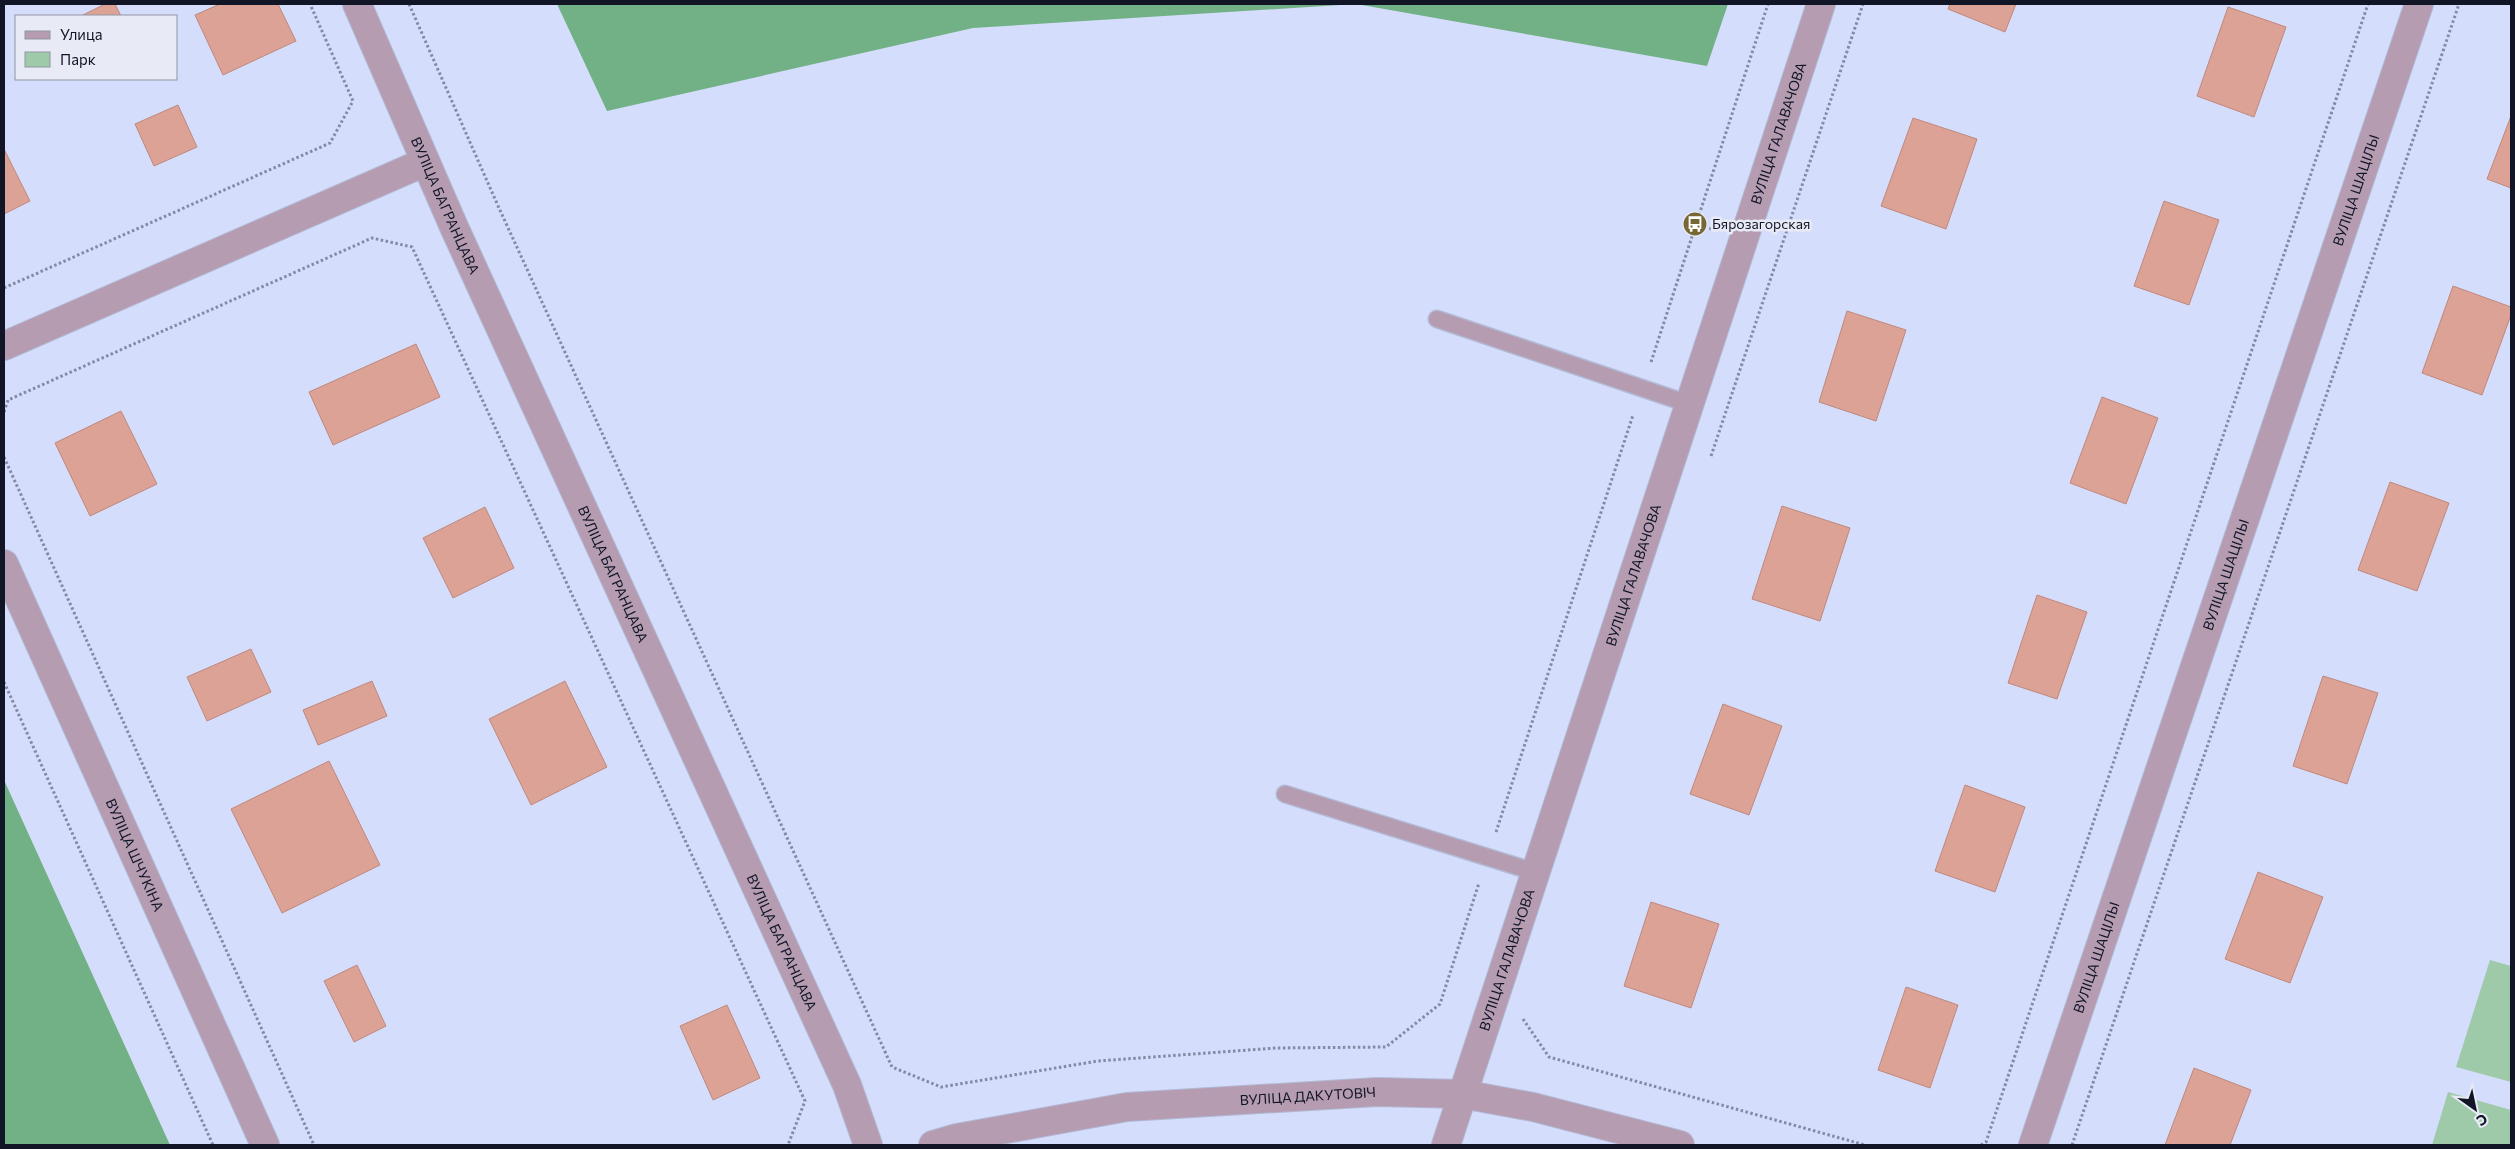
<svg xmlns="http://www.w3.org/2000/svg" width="2515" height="1149" font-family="Commissioner,sans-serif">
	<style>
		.green { fill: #9ecaaa }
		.forest { fill: #72b185 }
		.building { fill: #dba295; stroke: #c0887c }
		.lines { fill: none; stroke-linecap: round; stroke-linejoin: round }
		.lane-casing { stroke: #b2b9d5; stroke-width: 19 }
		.street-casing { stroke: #b2b9d5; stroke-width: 30 }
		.path { stroke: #848aa3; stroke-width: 3; stroke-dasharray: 2.5 2.5; stroke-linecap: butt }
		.lane { stroke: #b59cb0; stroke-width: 16 }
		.street { stroke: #b59cb0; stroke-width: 28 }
		.labels { text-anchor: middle; stroke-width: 5; stroke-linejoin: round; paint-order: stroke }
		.street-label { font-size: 14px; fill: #111526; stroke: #e8ebf5 }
		.poi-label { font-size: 14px; fill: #111526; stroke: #e8ebf5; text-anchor: start }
	</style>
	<rect width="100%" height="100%" fill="#d5ddfc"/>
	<!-- green -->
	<g class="green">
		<polygon points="2490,960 2511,966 2511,1082 2456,1067"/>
		<polygon points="2448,1092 2511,1110 2511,1145 2432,1145"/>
	</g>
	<!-- forest -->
	<g class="forest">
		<polygon points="557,4 1728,4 1707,66 1356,4 973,28 607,111"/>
		<polygon points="4,780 170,1145 4,1145"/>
	</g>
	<!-- building -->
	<g class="building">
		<polygon points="105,4 115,4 121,16 81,16"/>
		<polygon points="220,4 278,4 296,41 223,75 195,15"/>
		<polygon points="1950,4 2016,4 2005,32 1948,9"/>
		<polygon points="2228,7 2286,27 2254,117 2197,96"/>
		<polygon points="178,105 197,147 154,166 135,124"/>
		<polygon points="2511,116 2511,188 2487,179"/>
		<polygon points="1913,118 1977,139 1946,229 1881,206"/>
		<polygon points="4,149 30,201 4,214"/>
		<polygon points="2164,201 2219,220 2189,305 2134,286"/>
		<polygon points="2453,286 2511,307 2511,315 2482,395 2422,373"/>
		<polygon points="1847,311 1906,330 1876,421 1819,402"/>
		<polygon points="416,344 440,397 333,445 309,392"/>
		<polygon points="2102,397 2158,418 2126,504 2070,483"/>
		<polygon points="121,411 157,484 90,516 55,443"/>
		<polygon points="2390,482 2449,503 2417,591 2358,570"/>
		<polygon points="1782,506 1850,528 1820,621 1752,599"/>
		<polygon points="485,507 514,568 453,598 423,538"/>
		<polygon points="2037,595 2087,612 2057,699 2008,683"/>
		<polygon points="251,649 271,692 207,721 187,677"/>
		<polygon points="2323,676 2378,693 2347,784 2293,766"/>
		<polygon points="372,681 387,716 318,745 303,710"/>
		<polygon points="565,681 607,767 531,805 489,719"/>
		<polygon points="1723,704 1782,726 1749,815 1690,794"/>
		<polygon points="329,761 380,865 282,913 231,809"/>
		<polygon points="1965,785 2025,807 1995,892 1935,871"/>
		<polygon points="2258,872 2323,897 2290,983 2225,959"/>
		<polygon points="1651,902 1719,924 1691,1008 1624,986"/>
		<polygon points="357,965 386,1026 354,1042 324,981"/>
		<polygon points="1906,987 1958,1005 1930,1088 1878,1070"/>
		<polygon points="727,1005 760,1078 713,1100 680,1026"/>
		<polygon points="2194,1068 2251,1090 2230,1145 2165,1145"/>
	</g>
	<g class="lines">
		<defs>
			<g id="lane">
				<polyline points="1437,319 1689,404"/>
				<polyline points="1285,794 1535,872"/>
			</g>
			<g id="street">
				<path id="s1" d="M357,4L454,227L847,1085L868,1145"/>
				<polyline points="4,346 425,162"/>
				<path id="s2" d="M4,564L265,1145"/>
				<path id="s3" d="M933,1145L957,1138L1127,1107L1377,1092L1462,1094L1533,1107L1680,1145"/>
				<path id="s4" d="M1446,1145L1821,4"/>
				<path id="s5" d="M2033,1145L2419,4"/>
			</g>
		</defs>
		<!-- lane casing -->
		<use href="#lane" class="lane-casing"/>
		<!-- street casing -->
		<use href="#street" class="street-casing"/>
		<!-- path -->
		<g class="path">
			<polyline points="409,4 499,208 892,1067 941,1087 1098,1061 1276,1048 1386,1047 1440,1004 1479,883"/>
			<polyline points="1695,224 1712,229"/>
			<polyline points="4,288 330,143 353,101 310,4"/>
			<polyline points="1651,362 1768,4"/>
			<polyline points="4,412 8,400 372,238 412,247 805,1101 788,1145"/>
			<polyline points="1711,456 1863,4"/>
			<polyline points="4,457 314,1145"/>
			<polyline points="4,682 213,1145"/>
			<polyline points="1496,832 1633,415"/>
			<polyline points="1523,1019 1549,1057 1865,1145"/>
			<polyline points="1981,1145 1986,1142 2368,4"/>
			<polyline points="2072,1145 2459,4"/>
		</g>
		<!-- lane -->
		<use href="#lane" class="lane"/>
		<!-- street -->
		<use href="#street" class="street"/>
	</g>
	<!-- icons -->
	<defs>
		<symbol id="bus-disc" viewBox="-11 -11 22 22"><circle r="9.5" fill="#766734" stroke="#e8ebf5"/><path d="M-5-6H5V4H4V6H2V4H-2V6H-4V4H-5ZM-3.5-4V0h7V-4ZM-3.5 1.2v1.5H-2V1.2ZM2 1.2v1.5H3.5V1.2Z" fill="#fff"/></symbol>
	</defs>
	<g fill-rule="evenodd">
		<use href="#bus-disc" x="1681" y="210" width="28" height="28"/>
	</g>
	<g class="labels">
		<!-- street labels -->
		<g class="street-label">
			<text dy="5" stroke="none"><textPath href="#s4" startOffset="1065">ВУЛІЦА ГАЛАВАЧОВА</textPath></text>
			<text dy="5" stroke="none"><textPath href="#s5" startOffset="1008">ВУЛІЦА ШАЦІЛЫ</textPath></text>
			<text dy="5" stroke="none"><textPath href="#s1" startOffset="220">ВУЛІЦА БАГРАНЦАВА</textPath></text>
			<text dy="5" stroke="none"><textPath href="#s1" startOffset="625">ВУЛІЦА БАГРАНЦАВА</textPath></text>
			<text dy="5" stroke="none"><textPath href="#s4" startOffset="600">ВУЛІЦА ГАЛАВАЧОВА</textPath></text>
			<text dy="5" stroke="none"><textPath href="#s5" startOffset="602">ВУЛІЦА ШАЦІЛЫ</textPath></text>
			<text dy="5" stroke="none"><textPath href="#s2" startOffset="319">ВУЛІЦА ШЧУКІНА</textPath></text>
			<text dy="5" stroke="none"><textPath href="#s1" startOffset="1030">ВУЛІЦА БАГРАНЦАВА</textPath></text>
			<text dy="5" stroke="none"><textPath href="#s5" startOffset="198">ВУЛІЦА ШАЦІЛЫ</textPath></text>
			<text dy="5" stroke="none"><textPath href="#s4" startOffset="195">ВУЛІЦА ГАЛАВАЧОВА</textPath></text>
			<text dy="5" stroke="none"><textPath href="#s3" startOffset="379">ВУЛІЦА ДАКУТОВІЧ</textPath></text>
		</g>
		<!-- poi labels -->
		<g class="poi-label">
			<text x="1712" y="229">Бярозагорская</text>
		</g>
	</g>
	<!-- border -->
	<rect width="2515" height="1149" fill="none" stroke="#111526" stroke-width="10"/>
	<!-- legend -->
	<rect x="15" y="15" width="162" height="65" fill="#e8ebf5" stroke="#9295a2"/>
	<rect x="25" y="31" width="25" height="8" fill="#b59cb0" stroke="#9295a2"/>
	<text x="60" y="40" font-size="15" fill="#111526">Улица</text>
	<rect x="25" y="52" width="25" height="15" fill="#9ecaaa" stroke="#9295a2"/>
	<text x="60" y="65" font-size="15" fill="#111526">Парк</text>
	<!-- north arrow -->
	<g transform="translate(2475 1109) rotate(147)" stroke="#e8ebf5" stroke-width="4" paint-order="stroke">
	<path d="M0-4L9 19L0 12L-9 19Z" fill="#111526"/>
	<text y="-8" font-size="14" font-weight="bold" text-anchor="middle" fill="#111526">С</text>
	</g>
</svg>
